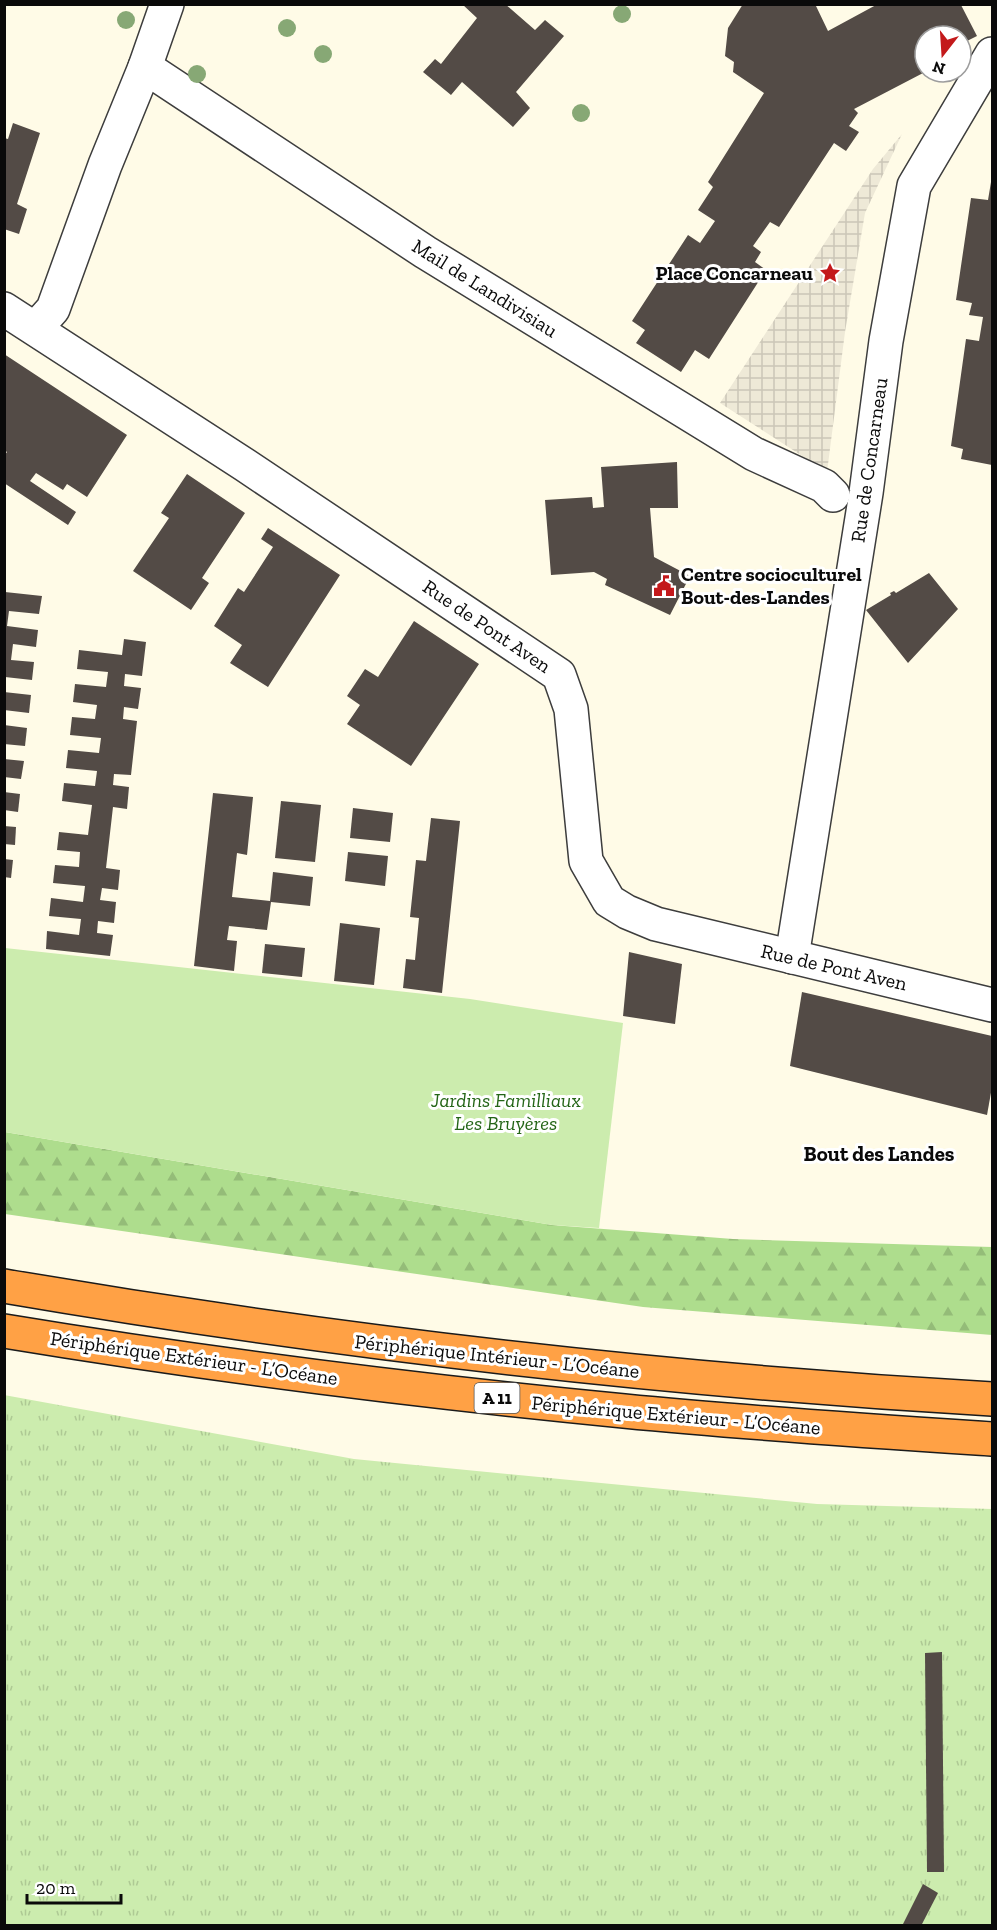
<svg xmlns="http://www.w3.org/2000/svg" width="997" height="1930" font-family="'Zilla Slab',serif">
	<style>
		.grass { fill: url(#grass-tufts) }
		.forest { fill: url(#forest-firs) }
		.park { fill: #ccecae }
		.plaza { fill: url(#plaza-grid) }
		.building { fill: #534b46 }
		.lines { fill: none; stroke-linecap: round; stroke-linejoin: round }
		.street-casing { stroke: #3d3d3d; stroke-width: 36 }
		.highway-casing { stroke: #1b1b1b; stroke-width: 36 }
		.street { stroke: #fff; stroke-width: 33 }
		.highway { stroke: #ffa145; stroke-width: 33 }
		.tree { fill: #87a875 }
		.labels { text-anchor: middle; stroke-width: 6; stroke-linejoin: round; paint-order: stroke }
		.shield { fill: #fff; stroke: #545454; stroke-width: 1.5 }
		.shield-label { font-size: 18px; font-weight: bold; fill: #0a0a0a }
		.poi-label { font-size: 20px; font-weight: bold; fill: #0a0a0a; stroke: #fff; text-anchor: end }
		.street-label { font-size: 20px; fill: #0a0a0a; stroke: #fff }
		.park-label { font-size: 20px; font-style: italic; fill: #246517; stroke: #fff }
		.neighbourhood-label { font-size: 21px; font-weight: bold; fill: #0a0a0a; stroke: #fff }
	</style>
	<defs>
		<pattern id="grass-tufts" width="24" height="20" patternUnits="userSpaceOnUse" patternTransform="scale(1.5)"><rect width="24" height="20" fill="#ccecae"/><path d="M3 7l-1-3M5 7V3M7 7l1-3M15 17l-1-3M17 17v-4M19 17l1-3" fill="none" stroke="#aec994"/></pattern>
		<pattern id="forest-firs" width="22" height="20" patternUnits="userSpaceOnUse" patternTransform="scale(1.5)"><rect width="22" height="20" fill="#aedd8d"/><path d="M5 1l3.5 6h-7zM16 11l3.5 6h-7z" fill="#94bc78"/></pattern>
		<pattern id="plaza-grid" width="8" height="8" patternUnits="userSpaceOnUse" patternTransform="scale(1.5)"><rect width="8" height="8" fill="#eee9d7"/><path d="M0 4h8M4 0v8" fill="none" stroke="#cbc6b7"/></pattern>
	</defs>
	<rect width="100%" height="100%" fill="#fffbe7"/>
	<!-- grass -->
	<polygon class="grass" points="4,1395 354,1459 817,1504 992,1509 992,1925 5,1925"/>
	<!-- forest -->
	<polygon class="forest" points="5,1132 552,1225 733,1239 992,1247 992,1335 643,1307 5,1214"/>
	<!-- park -->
	<polygon class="park" points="5,948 470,999 623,1023 599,1228 552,1225 5,1132"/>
	<!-- plaza -->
	<polygon class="plaza" points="902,134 865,213 845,332 827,472 720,403 873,169"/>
	<!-- building -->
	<g class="building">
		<polygon points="462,4 505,4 535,30 545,20 564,36 516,92 530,108 513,127 462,82 451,95 423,72 435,59 441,64 477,18"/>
		<polygon points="743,4 813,4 816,6 828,31 876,5 961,5 977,36 961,44 961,36 925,36 925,72 854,109 858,113 849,126 859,132 846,151 834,143 779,227 770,222 753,246 761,252 755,262 766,270 709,359 695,350 681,372 636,343 645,330 632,321 688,235 700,243 715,221 698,210 713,187 708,182 764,93 733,72 734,62 725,56 728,28"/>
		<polygon points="13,123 40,133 17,204 27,209 19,234 4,229 4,138 8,139"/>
		<polygon points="991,182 992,182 992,465 961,459 963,449 951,446 966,339 979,341 983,317 969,315 972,303 956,300 971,198 988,200"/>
		<polygon points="4,354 127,435 87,497 67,484 63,490 36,473 30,481 76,512 68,525 4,483 4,456 7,452 4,450"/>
		<polygon points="677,462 678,508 650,508 654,557 690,576 670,615 605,585 607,579 594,572 551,575 545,500 592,497 593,508 604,507 601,467"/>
		<polygon points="187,474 245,513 202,578 209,583 191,610 133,571 169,518 161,513"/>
		<polygon points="268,528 340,575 268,687 230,663 242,645 214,626 238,588 244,592 273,547 261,539"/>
		<polygon points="929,573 958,609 908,663 866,610 891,595 890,593 894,591 896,593"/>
		<polygon points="5,592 42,596 39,614 9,611 7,626 38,630 36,647 13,644 11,660 34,662 32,680 5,677"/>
		<polygon points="414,621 479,664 411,766 347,724 360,705 347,696 365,669 378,677"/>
		<polygon points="124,639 146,642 142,676 125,674 124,686 141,688 138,709 124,707 123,719 137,721 131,775 114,774 113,785 129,787 127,809 113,807 106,868 120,870 118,890 102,888 100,900 116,902 114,923 98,921 97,933 113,935 110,956 46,949 47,931 79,935 81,919 49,916 51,898 83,902 85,886 53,883 55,865 79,867 80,852 57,850 59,832 88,835 92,805 62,801 64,783 95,786 97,771 66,768 68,750 99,753 101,738 70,735 72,717 95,719 97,705 73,702 75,684 106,687 108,672 77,669 79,650 122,655"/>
		<polygon points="4,692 31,695 29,713 4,710"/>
		<polygon points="4,725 27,728 25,746 4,744"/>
		<polygon points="4,759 24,761 21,779 4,777"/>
		<polygon points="4,792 20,794 18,812 4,810"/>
		<polygon points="213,793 253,797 247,855 237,853 232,897 270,901 273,872 313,877 310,906 271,902 267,930 229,926 227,940 237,941 234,971 194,966"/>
		<polygon points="281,801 321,805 315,862 275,858"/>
		<polygon points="353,808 393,813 390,842 350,838"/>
		<polygon points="431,818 460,821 442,993 403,988 406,959 415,960 419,918 410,917 416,860 426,861"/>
		<polygon points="4,826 16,827 15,845 4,844"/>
		<polygon points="348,852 388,856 385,886 345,881"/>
		<polygon points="4,859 13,860 11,878 4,877"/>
		<polygon points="340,923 380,928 374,985 334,981"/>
		<polygon points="265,944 305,948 302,977 262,973"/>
		<polygon points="629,952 682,964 675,1024 623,1016"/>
		<polygon points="802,992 992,1036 992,1087 987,1115 790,1066"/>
		<polygon points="942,1652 944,1872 927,1872 925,1653"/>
		<polygon points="923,1884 938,1893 921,1926 902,1926"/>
	</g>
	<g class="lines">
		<defs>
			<g id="street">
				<polyline points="145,67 425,252 754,454 824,486 833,495"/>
				<polyline points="4,309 245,465 559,675 571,709 586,861 609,901 627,912 656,924 992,1005"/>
				<polyline points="36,328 53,309 105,165 145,67 167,4"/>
				<polyline points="792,957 866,493 886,341 914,186 992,54"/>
			</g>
			<g id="highway">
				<path d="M4,1286C332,1342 661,1380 992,1399"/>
				<path d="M4,1331C210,1365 417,1391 624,1411C746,1423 870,1431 992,1439"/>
			</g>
		</defs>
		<!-- street casing -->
		<use href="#street" class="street-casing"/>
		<!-- highway casing -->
		<use href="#highway" class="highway-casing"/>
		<!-- street -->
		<use href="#street" class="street"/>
		<!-- highway -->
		<use href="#highway" class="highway"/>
	</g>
	<!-- trees -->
	<g class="tree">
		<circle cx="622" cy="14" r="9"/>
		<circle cx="126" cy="20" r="9"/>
		<circle cx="287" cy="28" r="9"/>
		<circle cx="323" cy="54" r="9"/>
		<circle cx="197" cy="74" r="9"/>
		<circle cx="581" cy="113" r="9"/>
	</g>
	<!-- icons -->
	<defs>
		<symbol id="sight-bare" viewBox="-9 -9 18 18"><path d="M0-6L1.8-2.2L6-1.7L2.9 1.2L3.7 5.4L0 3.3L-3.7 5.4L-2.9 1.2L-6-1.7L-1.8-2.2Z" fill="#c3191b" stroke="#fff" stroke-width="2.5" paint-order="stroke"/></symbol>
		<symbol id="civic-bare" viewBox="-9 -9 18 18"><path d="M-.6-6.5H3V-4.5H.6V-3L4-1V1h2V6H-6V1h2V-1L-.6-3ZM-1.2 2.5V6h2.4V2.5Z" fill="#c3191b" stroke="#fff" stroke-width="2.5" paint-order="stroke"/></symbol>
	</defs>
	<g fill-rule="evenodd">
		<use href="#sight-bare" x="815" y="258" width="30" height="30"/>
		<use href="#civic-bare" x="649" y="571" width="30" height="30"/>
	</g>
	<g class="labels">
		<!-- shield labels -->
		<rect class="shield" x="474.5" y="1383" width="45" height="30" rx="4.5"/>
		<g class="shield-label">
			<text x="497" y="1404">A 11</text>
		</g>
		<!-- poi labels -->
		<g class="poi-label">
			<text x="813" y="280">Place Concarneau</text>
			<text x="681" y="581" text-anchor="start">Centre socioculturel<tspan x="681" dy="23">Bout-des-Landes</tspan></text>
		</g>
		<!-- street labels -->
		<g class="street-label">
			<text transform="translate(485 288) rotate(32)" y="7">Mail de Landivisiau</text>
			<text transform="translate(869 460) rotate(-82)" y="7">Rue de Concarneau</text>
			<text transform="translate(487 626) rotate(34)" y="7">Rue de Pont Aven</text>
			<text transform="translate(834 967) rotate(13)" y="7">Rue de Pont Aven</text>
			<text transform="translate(497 1356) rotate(6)" y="7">Périphérique Intérieur - L’Océane</text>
			<text transform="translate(194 1358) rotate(8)" y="7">Périphérique Extérieur - L’Océane</text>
			<text transform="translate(676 1415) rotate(5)" y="7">Périphérique Extérieur - L’Océane</text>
		</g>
		<!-- park labels -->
		<g class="park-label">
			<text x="506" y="1107">Jardins Familliaux<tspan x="506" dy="23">Les Bruyères</tspan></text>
		</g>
		<!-- neighbourhood labels -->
		<g class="neighbourhood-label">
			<text x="879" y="1161">Bout des Landes</text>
		</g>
	</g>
	<!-- border -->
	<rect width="997" height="1930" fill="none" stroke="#0a0a0a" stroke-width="12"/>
	<!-- north arrow -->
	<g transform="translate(943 54) rotate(197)"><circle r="28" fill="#ffffff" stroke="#9d9d9d" stroke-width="1.5"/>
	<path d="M0-4.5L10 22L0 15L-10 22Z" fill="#c3191b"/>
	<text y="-9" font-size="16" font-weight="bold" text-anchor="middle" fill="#0a0a0a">N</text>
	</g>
	<!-- scale -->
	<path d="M27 1894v9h94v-9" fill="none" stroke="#0a0a0a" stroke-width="3"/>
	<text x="36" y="1894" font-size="18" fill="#0a0a0a" stroke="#ffffff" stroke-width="4.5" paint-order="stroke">20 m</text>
</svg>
